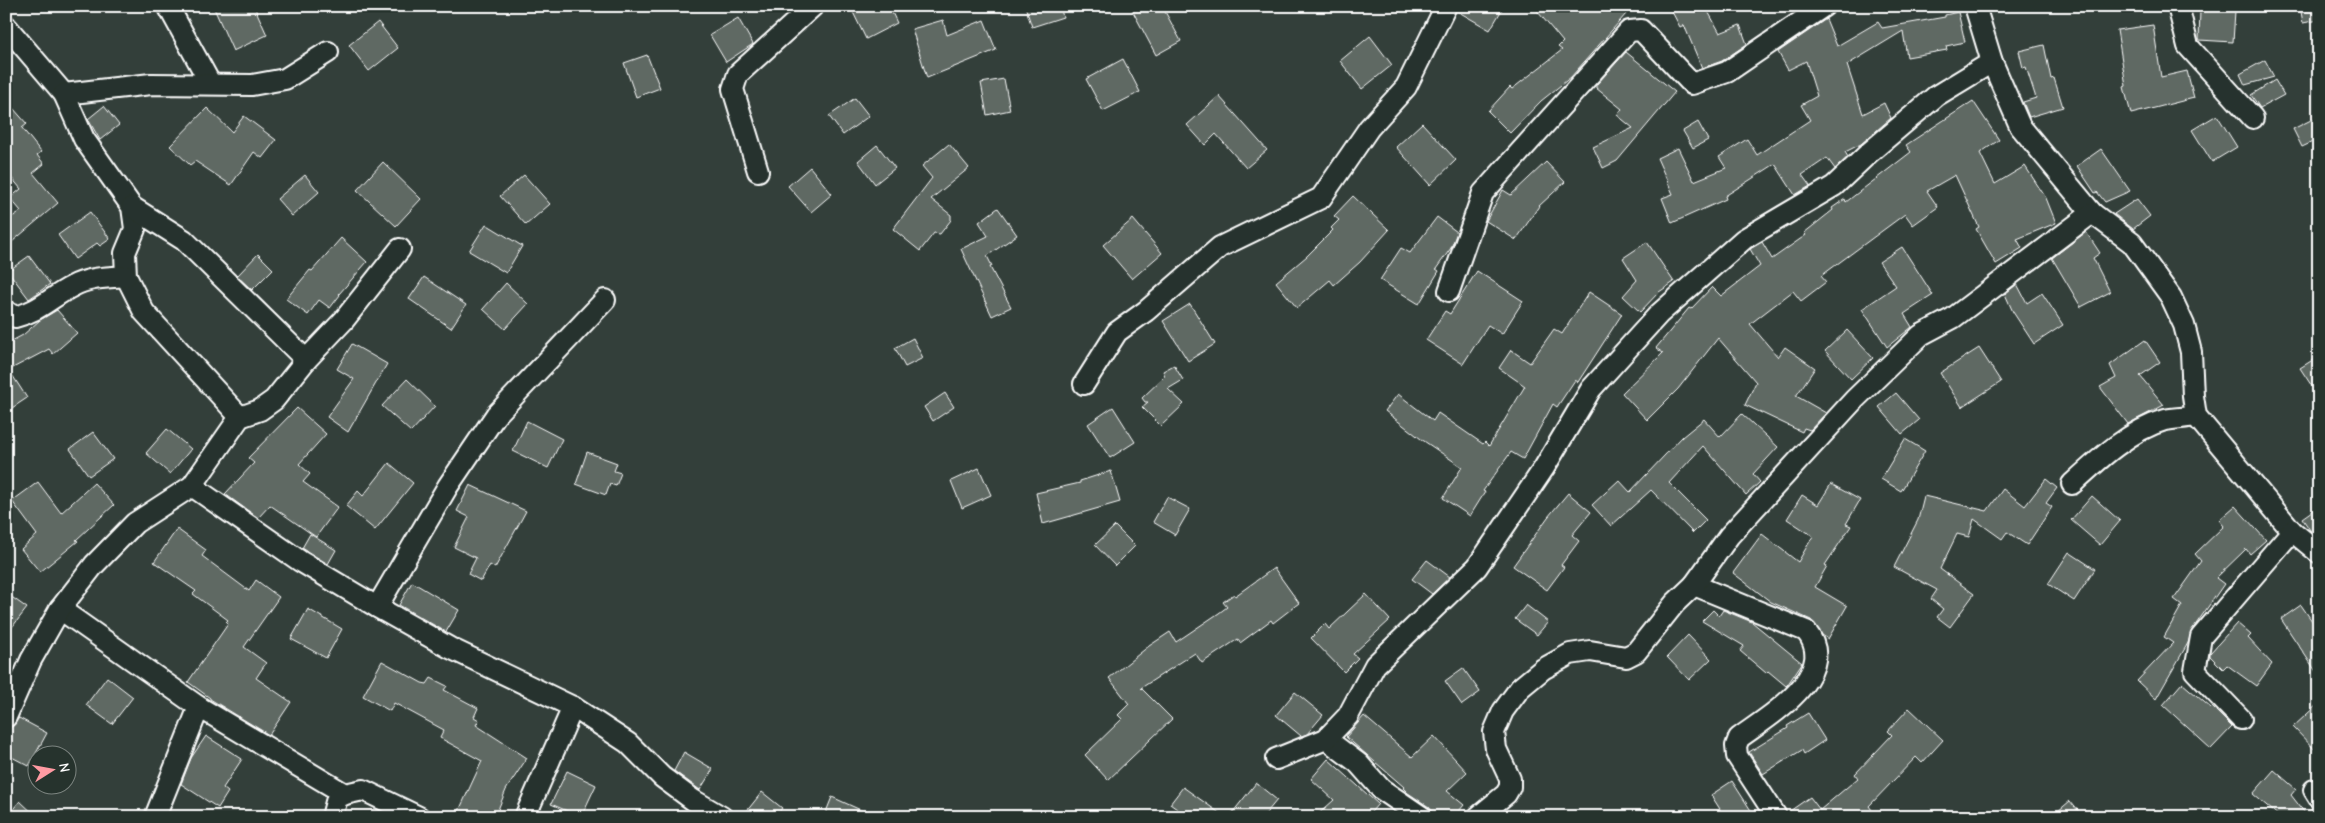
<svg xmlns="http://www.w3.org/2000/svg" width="2325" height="823" font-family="'Comic Neue',sans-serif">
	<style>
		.building { fill: #5f6964; stroke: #fff }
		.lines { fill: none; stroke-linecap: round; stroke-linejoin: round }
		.minor-casing { stroke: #fff; stroke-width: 24 }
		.minor { stroke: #26332d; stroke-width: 20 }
	</style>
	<rect width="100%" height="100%" fill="#333f3a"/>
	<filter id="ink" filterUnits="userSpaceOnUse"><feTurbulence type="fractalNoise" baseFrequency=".02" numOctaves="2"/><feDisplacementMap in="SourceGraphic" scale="10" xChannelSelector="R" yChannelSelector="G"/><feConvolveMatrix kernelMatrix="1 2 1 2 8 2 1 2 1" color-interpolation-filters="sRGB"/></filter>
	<g filter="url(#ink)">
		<!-- building -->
		<g class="building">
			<polygon points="213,6 254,6 267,35 233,51"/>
			<polygon points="850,6 889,6 897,23 866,39"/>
			<polygon points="1025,6 1060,6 1063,17 1032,27"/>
			<polygon points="1130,6 1162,6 1181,41 1156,55"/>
			<polygon points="1458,6 1504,6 1490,30 1457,11"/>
			<polygon points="1533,6 1633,6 1571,77 1541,101 1510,133 1488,111 1510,87 1512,89 1562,50 1558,47 1563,42"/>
			<polygon points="1669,6 1705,6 1720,33 1740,25 1747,44 1722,61 1702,68 1684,25 1680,27"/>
			<polygon points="2300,6 2319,6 2319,20 2303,23"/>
			<polygon points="2200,10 2235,11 2233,42 2199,40"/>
			<polygon points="1958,12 1965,42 1946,46 1947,50 1907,57 1903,31 1847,65 1863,114 1884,103 1891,118 1861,144 1845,152 1848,157 1836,168 1835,169 1827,158 1802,175 1810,186 1795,195 1775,164 1725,196 1726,199 1672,223 1662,198 1673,194 1657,158 1678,148 1694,181 1726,168 1719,157 1747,139 1757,155 1810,120 1801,105 1817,96 1806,61 1788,70 1778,52 1826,19 1837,46 1878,22 1882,28 1945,17 1945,15"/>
			<polygon points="738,18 753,44 726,62 710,35"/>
			<polygon points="943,20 947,35 984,20 996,50 927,78 912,29"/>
			<polygon points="378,22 398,48 369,71 349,45"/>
			<polygon points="2153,25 2161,77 2187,71 2194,98 2131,114 2124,87 2126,86 2117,30"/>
			<polygon points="1370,36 1392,65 1362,89 1340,61"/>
			<polygon points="2044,45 2051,79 2054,78 2063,107 2029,117 2023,102 2036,98 2026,67 2023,68 2019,51"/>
			<polygon points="1626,52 1675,92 1617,161 1603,168 1593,147 1633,128 1617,115 1622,109 1596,88 1596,85"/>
			<polygon points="647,55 660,88 636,97 624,63"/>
			<polygon points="1123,59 1140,92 1103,111 1086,79"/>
			<polygon points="2265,60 2274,77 2245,85 2240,74"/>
			<polygon points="1004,79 1010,110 987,115 981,83"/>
			<polygon points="2275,80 2284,95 2260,108 2251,95"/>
			<polygon points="1219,96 1267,150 1246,168 1216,134 1205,145 1187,125"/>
			<polygon points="855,98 869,116 843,135 829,116"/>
			<polygon points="6,100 27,124 22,128 41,152 37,155 44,164 33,173 58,203 6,247 6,221 21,211 10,198 21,189 6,171"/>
			<polygon points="1973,101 1999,140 1980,153 1995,184 2025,166 2046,198 2056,223 2017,239 2022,248 1996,264 1976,229 1979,227 1955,175 1927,191 1938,207 1913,225 1905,214 1821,276 1826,282 1801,301 1793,291 1750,324 1778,357 1785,347 1815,368 1796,396 1826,413 1810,430 1804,428 1802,432 1745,405 1756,382 1718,338 1678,389 1647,420 1622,393 1663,353 1656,348 1689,308 1691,309 1712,287 1721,296 1760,266 1750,249 1762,242 1772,259 1806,235 1804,233 1833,210 1832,208 1845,199 1846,202 1911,152 1906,145"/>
			<polygon points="104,106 119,125 100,140 88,119"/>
			<polygon points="207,108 232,132 244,116 276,140 262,158 254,152 231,185 195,161 190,165 170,146"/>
			<polygon points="2217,115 2237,147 2212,162 2192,130"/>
			<polygon points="2319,116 2319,139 2302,147 2293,129"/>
			<polygon points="1698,122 1708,140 1693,148 1683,131"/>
			<polygon points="1422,123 1456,160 1430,185 1396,147"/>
			<polygon points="949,144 969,168 931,199 951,215 951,220 940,234 934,233 920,251 893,229 932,178 922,166"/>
			<polygon points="877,145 895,168 875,184 858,161"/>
			<polygon points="2101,149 2130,191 2105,202 2097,192 2095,193 2077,166"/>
			<polygon points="383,162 421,199 396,226 357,190"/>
			<polygon points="1546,162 1565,182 1539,206 1516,240 1486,221 1503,190 1511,195"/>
			<polygon points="810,167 832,194 811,212 788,186"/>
			<polygon points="305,175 319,192 292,216 277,199"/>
			<polygon points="524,175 550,204 526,225 500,196"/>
			<polygon points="1353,196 1389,230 1360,262 1334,285 1330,280 1297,308 1276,282 1307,256 1333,230 1331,228 1339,220 1334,216"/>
			<polygon points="2137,199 2150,216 2133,229 2114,214"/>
			<polygon points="998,208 1017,235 987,256 992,266 990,267 1011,307 992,316 961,249 988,236 979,222"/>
			<polygon points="90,212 110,239 100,246 97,243 75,259 58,235"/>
			<polygon points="1437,217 1457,232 1451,248 1436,269 1439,271 1419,304 1380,280 1401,248 1410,253"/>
			<polygon points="1133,219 1162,253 1132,279 1103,245"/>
			<polygon points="486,224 522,246 506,273 469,251"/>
			<polygon points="2086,232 2100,253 2093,258 2110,292 2081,307 2052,258"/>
			<polygon points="341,238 367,262 339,294 340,295 330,308 319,300 308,315 286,299 310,270 312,271"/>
			<polygon points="1647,242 1674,282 1659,292 1640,312 1623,296 1637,280 1623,258"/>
			<polygon points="1902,247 1933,295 1904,314 1912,327 1887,347 1862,309 1896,286 1879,262"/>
			<polygon points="258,254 273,269 252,290 237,276"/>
			<polygon points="29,256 50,284 29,299 8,271"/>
			<polygon points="1477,271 1523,301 1502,334 1488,325 1463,364 1426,340 1445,311 1450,314"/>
			<polygon points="424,277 466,305 451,328 409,299"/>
			<polygon points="506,283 528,304 505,329 483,309"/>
			<polygon points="2017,284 2027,303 2042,293 2063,325 2034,344 2013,312 2005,294"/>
			<polygon points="1589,292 1622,314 1578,382 1575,380 1557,407 1553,404 1523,459 1511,452 1483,491 1485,492 1470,516 1443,498 1462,467 1421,439 1385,411 1398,394 1433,421 1438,413 1483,444 1485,442 1489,446 1525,386 1499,368 1511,350 1530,363 1554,329 1562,334"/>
			<polygon points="1190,304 1215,344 1188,361 1163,321"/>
			<polygon points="57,310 77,333 53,354 49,349 9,370 27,398 6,412 6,344 23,335 40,320"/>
			<polygon points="1847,330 1873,358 1851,379 1825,351"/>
			<polygon points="913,338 923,358 905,367 895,348"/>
			<polygon points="2145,340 2160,362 2140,376 2164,405 2128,424 2100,387 2116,378 2110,365"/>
			<polygon points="352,344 387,364 348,432 327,417 354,379 337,369"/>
			<polygon points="1979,348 2001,382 1962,407 1940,373"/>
			<polygon points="2319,356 2319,397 2300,368"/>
			<polygon points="1174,365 1183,380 1168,389 1184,404 1161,426 1142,407 1148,402 1145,402 1142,398 1165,376 1163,371"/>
			<polygon points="407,379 435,406 411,432 382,406"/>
			<polygon points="945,393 954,407 933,421 924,407"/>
			<polygon points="1896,393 1919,420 1902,434 1879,407"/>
			<polygon points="1113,407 1135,442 1110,458 1088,424"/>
			<polygon points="297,408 326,434 299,464 310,474 303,482 338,507 316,537 270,505 258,518 225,494 254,463 248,458"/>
			<polygon points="1742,414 1778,447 1753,474 1760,482 1746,495 1703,446 1669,483 1706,520 1693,533 1651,490 1611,526 1592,505 1619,480 1630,492 1682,437 1704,419 1720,437"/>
			<polygon points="527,421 562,439 548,468 513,451"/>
			<polygon points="167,429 191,449 170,474 146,453"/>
			<polygon points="93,432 113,459 89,476 70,449"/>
			<polygon points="1905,439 1925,451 1901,491 1881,479"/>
			<polygon points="587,452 617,463 614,471 621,473 616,486 610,484 606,495 576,484"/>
			<polygon points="389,463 413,483 375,530 346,506 358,491 363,496"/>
			<polygon points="979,468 991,495 962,508 951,481"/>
			<polygon points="1111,471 1120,502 1043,524 1036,493 1080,483 1080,481"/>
			<polygon points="2046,479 2057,488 2046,503 2052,507 2027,545 2007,532 2002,539 1974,519 1969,537 1957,534 1940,569 1974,594 1950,627 1937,617 1943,609 1931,599 1937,590 1894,567 1918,520 1924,496 1987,511 2003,489 2025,506"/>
			<polygon points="38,482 61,513 94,483 114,505 76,540 78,541 40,572 21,549 37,535 12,501"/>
			<polygon points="1831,484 1860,500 1846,524 1851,526 1825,565 1827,566 1815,587 1847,606 1828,639 1822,635 1811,620 1771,602 1733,573 1762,534 1798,562 1813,536 1787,519 1802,495 1818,505"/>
			<polygon points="470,485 526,511 495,568 490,565 481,581 468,574 476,558 454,547 469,517 457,511"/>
			<polygon points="1568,493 1591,512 1572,535 1579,541 1561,565 1564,567 1547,590 1513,566 1548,517"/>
			<polygon points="2092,496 2120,521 2100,545 2071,520"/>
			<polygon points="1167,497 1190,509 1175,535 1153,522"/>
			<polygon points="2235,506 2266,540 2250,554 2246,549 2216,578 2224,584 2192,630 2188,643 2156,699 2137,681 2173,643 2164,637 2182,605 2174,599 2201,561 2195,554 2224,526 2219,520"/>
			<polygon points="2319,506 2319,537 2310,530 2302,518"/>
			<polygon points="1115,526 1135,546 1115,566 1095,545"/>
			<polygon points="177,529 206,550 202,556 249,591 256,580 279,597 244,647 266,663 256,678 291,702 269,735 210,699 210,698 188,682 228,624 226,622 228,620 193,594 196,591 154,562"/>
			<polygon points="310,534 336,550 328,564 302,548"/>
			<polygon points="2069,552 2095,569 2074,601 2048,584"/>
			<polygon points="1427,560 1450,577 1432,594 1412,579"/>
			<polygon points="1274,568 1299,603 1273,623 1271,620 1240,643 1238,639 1202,663 1195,653 1141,688 1172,719 1108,780 1085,755 1122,719 1118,715 1129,704 1109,678 1149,646 1170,632 1176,642 1219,613 1227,607 1223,602 1234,594 1235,596"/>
			<polygon points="412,582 459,610 446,632 399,605"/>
			<polygon points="6,593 27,608 6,635"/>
			<polygon points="1366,594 1390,620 1353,654 1358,658 1344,672 1311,638 1325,624 1329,629"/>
			<polygon points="1526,605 1548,622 1537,635 1515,619"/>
			<polygon points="2301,605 2319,631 2319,676 2281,619"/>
			<polygon points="308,609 342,629 326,658 291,639"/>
			<polygon points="1713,610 1719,616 1723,610 1752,622 1802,663 1788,684 1786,686 1768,671 1766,673 1740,651 1744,646 1702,621"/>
			<polygon points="2237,623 2251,635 2248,638 2272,664 2256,686 2227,665 2223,669 2210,656 2210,653"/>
			<polygon points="1688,635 1711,659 1689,680 1667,657"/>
			<polygon points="382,661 422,683 427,684 431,678 447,686 444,690 478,708 474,717 479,720 476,725 527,758 506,790 495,817 467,817 458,813 482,761 440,738 444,730 394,703 390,711 363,696"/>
			<polygon points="1463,668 1480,692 1462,705 1445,681"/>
			<polygon points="107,677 133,697 112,724 86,705"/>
			<polygon points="2182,683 2211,708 2212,707 2232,727 2211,749 2163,705"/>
			<polygon points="1295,692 1323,715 1307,734 1301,736 1276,715"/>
			<polygon points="2319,703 2319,754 2293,727"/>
			<polygon points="1909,708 1943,740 1922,763 1916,757 1869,806 1877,817 1788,817 1787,813 1810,797 1820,810 1858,778 1855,774 1892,735 1888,731"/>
			<polygon points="1808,713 1825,740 1804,754 1802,750 1763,774 1749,752 1788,728 1787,726"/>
			<polygon points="1364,716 1412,757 1434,736 1467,772 1447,791 1464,805 1454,817 1435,817 1429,807 1408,793 1403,788 1404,787 1346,737"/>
			<polygon points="19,718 47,733 29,766 6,754 6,733"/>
			<polygon points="206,736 242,759 223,788 228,792 218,808 181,784 191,758"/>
			<polygon points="684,752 713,769 700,790 674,771"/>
			<polygon points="1328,759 1378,804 1367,817 1315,817 1334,800 1311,779"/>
			<polygon points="2274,770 2296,789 2291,795 2308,817 2280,817 2253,794"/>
			<polygon points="567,771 596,785 581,817 551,804"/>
			<polygon points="1732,781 1752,812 1744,817 1725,817 1711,795"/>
			<polygon points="1256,783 1277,800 1263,817 1229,817"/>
			<polygon points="1183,787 1225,817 1188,817 1170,804"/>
			<polygon points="762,792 782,808 776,817 742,817"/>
			<polygon points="832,797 876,817 824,817"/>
			<polygon points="20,801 37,817 6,817"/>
			<polygon points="2070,801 2083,817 2051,817"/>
		</g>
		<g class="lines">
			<defs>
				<g id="minor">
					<polyline points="168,6 210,83"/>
					<polyline points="1975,6 1992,62 2020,126 2092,213 2132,243 2171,297 2184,325 2191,352 2193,396 2196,416 2292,531 2319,553"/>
					<polyline points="2178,6 2188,46 2253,118"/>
					<polyline points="6,26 64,94 84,139 132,207 135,229 125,253 126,276 144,312 240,417"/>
					<polyline points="64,94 151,84 252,85 285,79 328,52"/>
					<polyline points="758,171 733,89 738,74 813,6"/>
					<polyline points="132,207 184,240 306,360"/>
					<polyline points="1449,291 1483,193 1629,31 1641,30 1692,84 1727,72 1824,6"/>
					<path d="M6,311L15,317C40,311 51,297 73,286C89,277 108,278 126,276"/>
					<polyline points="1084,384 1117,332 1146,311 1220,247 1321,198 1369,128 1406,87 1446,6"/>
					<path d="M2072,484C2098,460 2130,430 2165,420C2175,418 2186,418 2196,416"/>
					<polyline points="192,486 300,561 377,607 450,648 573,707 628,743 662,777 693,800 722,817"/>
					<path d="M1694,585L1806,631C1841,674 1769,716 1739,738L1736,746L1737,756L1776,816"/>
					<polyline points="377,607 448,486 496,415 605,300"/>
					<polyline points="60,609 199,707 345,794"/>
					<polyline points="6,717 31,660 60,609 94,565 135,523 192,486 240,417 260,410 274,400 306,360 344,320 400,249"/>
					<polyline points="2241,719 2195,671 2201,637 2292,531"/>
					<polyline points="1326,739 1358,763 1381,789 1422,817"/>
					<polyline points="1276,759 1326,739 1348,716 1375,665 1477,567 1544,468 1591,389 1659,314 1744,239 1834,186 1870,152 1936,96 1992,62"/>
					<polyline points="2314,790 2319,798"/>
					<polyline points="155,817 199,707"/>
					<polyline points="332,817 337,798 345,794 363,790 419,817"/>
					<polyline points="525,817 573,707"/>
					<polyline points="1478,817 1506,794 1510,787 1510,779 1496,749 1494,732 1503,711 1520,688 1543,669 1570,654 1590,651 1626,657 1636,652 1675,603 1694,585 1729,536 1854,400 1921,335 1953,318 2092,213"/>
				</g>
			</defs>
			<!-- minor casing -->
			<use href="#minor" class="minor-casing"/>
			<!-- minor -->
			<use href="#minor" class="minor"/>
		</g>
	</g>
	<!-- margin -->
	<rect width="2325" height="823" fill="none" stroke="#26332d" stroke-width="25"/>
	<rect x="12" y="12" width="2300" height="798" fill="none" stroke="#fff" stroke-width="2" filter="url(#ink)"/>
	<!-- north arrow -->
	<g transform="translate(52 770) rotate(79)"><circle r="24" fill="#26332d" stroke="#7d8581"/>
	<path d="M0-4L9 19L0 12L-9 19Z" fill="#ff9aa2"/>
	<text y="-8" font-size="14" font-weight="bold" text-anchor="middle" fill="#ffffff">N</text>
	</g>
</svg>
